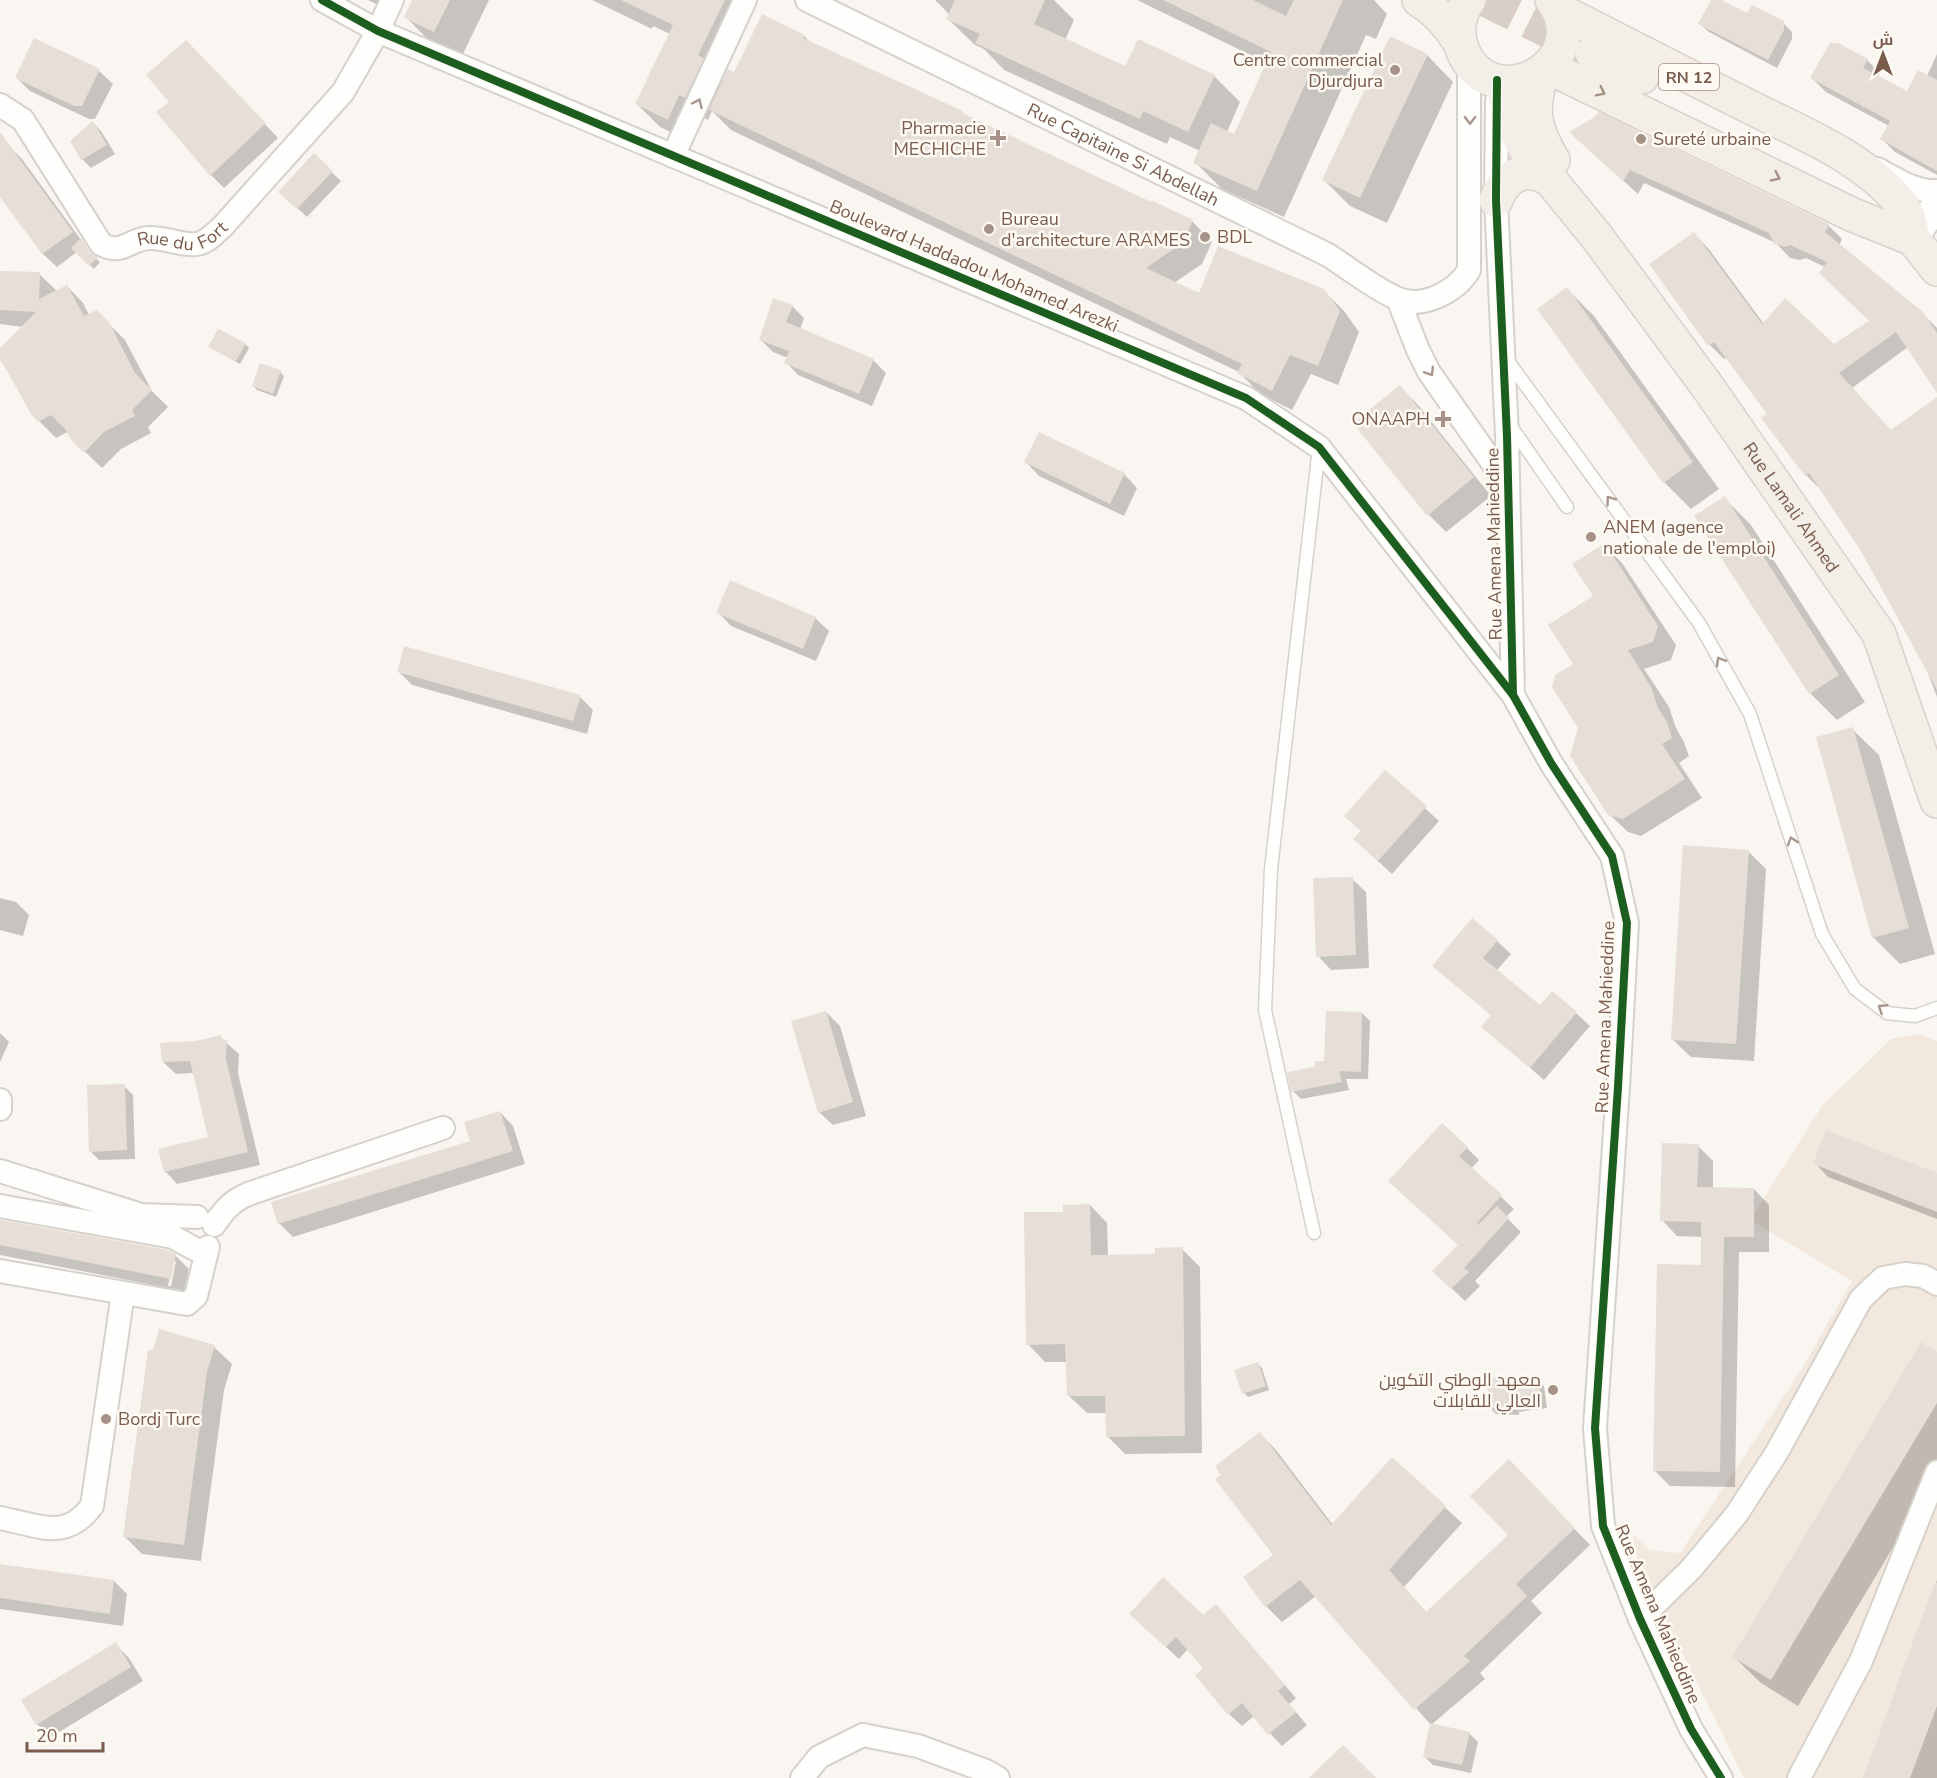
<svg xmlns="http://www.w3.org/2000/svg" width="1937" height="1778" font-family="'Nunito Sans',Cairo,sans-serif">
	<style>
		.residential { fill: #f2e8de }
		.shadow { fill: #0003; fill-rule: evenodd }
		.building { fill: #e6ded7 }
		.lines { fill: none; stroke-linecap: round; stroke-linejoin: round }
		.primary-tunnel { stroke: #d9cfc7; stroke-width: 33; stroke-dasharray: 33 16; stroke-linecap: butt }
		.service-casing { stroke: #d7d1cb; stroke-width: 15 }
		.minor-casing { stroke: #d7d1cb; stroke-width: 26 }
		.tertiary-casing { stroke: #d7d1cb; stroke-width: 32 }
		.primary-casing { stroke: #dad1cc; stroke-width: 36 }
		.service { stroke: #fefefd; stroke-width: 12 }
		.minor { stroke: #fefefd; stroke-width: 22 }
		.tertiary { stroke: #fefefd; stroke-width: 28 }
		.primary { stroke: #f3eee8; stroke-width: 33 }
		.cycleway-casing { stroke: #fffaf3; stroke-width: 11 }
		.cycleway { stroke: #1b5e20; stroke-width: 8 }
		.oneway { stroke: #a48f83 }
		.oneway2 { stroke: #a8958b }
		.poi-dot { fill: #a69286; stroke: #fffaf3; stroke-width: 2 }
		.labels { text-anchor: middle; stroke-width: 5; stroke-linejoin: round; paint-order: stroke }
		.shield { fill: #fffaf3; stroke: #a28b7f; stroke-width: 1.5 }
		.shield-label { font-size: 16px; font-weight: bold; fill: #7a5c4d }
		.poi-label { font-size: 18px; fill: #7a5c4d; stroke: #fffaf3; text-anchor: start }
		.street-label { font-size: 18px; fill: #7a5c4d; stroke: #fffaf3 }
	</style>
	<rect width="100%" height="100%" fill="#f9f5f0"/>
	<!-- residential -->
	<polygon class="residential" points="1919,1034 1937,1041 1937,1778 1744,1778 1638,1563 1633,1535 1650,1550 1680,1553 1800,1372 1852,1281 1750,1220 1822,1106 1891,1039"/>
	<!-- shadow -->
	<g class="shadow">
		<polygon points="368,0 383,0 380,6"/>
		<polygon points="414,0 489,0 461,58 432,44 406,17"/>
		<polygon points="592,0 752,0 756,5 721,78 724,81 804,36 811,43 962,112 968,118 1192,221 1212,242 1202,264 1174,283 1199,295 1323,290 1344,311 1359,332 1338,385 1311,374 1292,410 1259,393 1239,372 731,130 712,111 708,120 702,117 691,142 660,127 637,104 670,34 653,26 652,29"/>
		<polygon points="935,0 1054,0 1074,20 1065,40 1126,68 1214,76 1240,102 1227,132 1235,136 1267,63 1137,0 1374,0 1387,14 1376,39 1366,35 1284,217 1222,189 1195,162 1200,151 1170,137 1167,144 1004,70 984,49 975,45 948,19 950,15"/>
		<polygon points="1712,0 1718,0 1748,15 1783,23 1792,32 1792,39 1777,68 1709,32 1700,24"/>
		<polygon points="1937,54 1937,175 1895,152 1882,139 1889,126 1826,92 1812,78 1867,60 1880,73 1878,78 1907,93 1927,76"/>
		<polygon points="200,55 278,138 224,188 211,175"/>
		<polygon points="1427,55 1453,82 1387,223 1350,206 1323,179"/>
		<polygon points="99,71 113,84 95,119 89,119 30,91 17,78"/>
		<polygon points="93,123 101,131 115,154 91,168 82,159 72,141"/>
		<polygon points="9,146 22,159 92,255 100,262 94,269 77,252 57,267 43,254 0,195 0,152"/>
		<polygon points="1585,146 1828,225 1842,239 1839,246 1922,313 1937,328 1937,390 1908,347 1852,388 1891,431 1937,399 1937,697 1925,666 1862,550 1820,489 1806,475 1769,414 1727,357 1724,359 1710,345 1651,265 1694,234 1708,248 1764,324 1834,345 1871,322 1825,267 1806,258 1800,260 1790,258 1776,243 1644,183 1638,194"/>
		<polygon points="314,156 341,181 307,217 280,192"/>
		<polygon points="0,272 39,274 57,291 67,286 83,303 89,315 96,311 125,340 152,391 168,407 148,427 151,433 121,449 102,468 73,440 69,431 56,438 32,414 0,357 0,350 23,327 0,324"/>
		<polygon points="1567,289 1594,316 1719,489 1691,509 1664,482"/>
		<polygon points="792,306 804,318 800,330 873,360 886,373 872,406 798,375 786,362 788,358 773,352 761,340"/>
		<polygon points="245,344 249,348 240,364 210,347"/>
		<polygon points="280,372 284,376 276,397 257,390 253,386"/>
		<polygon points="1400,387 1418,405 1491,496 1446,532 1428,514"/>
		<polygon points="1026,462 1124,474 1137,488 1124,516 1039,476"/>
		<polygon points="1724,498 1751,525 1865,702 1837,720 1810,693"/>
		<polygon points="1604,545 1622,563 1676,645 1671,660 1644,669 1669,707 1676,728 1684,742 1689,756 1679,763 1702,798 1641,836 1628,832 1609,814 1580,727 1575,664 1595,596"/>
		<polygon points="718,612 815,618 829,631 816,661 731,626"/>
		<polygon points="399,672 580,697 593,710 587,734 412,685"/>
		<polygon points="1852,729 1879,755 1935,954 1900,964 1873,937"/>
		<polygon points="1385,772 1439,821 1392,874 1369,853 1362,832 1346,816"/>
		<polygon points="1748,851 1766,869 1754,1061 1691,1057 1672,1039"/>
		<polygon points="1352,879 1366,892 1369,968 1331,970 1318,956"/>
		<polygon points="0,898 16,902 29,915 23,936 0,930"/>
		<polygon points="1497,941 1511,954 1496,971 1540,1007 1576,1013 1590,1026 1544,1080 1483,1027 1492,1016 1434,966"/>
		<polygon points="826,1012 840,1026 866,1116 833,1125 819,1112"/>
		<polygon points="1362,1013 1370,1021 1368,1079 1346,1079 1349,1090 1301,1099 1293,1091 1316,1069 1326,1063"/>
		<polygon points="0,1033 9,1042 0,1062"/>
		<polygon points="220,1037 239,1054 238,1073 260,1165 177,1184 165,1171 210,1138 194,1073 176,1074 163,1062 196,1043"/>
		<polygon points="124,1086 133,1095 135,1159 99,1160 90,1151"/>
		<polygon points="500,1112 513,1126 525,1164 293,1237 279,1223 472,1142"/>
		<polygon points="1698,1146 1713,1161 1713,1189 1754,1189 1769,1205 1769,1252 1739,1252 1735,1487 1670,1486 1655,1471 1702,1266 1702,1237 1677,1236 1662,1220"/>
		<polygon points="1467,1148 1479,1160 1471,1169 1514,1209 1506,1217 1521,1232 1475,1281 1480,1286 1465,1301 1434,1271 1460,1245 1390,1181"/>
		<polygon points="1815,1163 1937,1175 1937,1219 1828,1177"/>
		<polygon points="1090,1205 1107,1223 1108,1256 1156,1256 1182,1249 1200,1267 1202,1453 1125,1454 1107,1436 1107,1413 1087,1413 1069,1396 1068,1362 1045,1362 1028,1344 1065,1213"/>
		<path d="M0,1221L175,1255L189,1269L184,1291L0,1255ZM173,1261H176L171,1286H168Z"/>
		<polygon points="214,1347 232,1364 224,1390 201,1561 142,1554 124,1536"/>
		<polygon points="1937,1354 1937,1474 1798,1706 1761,1683 1734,1657"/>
		<polygon points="1258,1364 1262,1368 1269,1390 1248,1397 1244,1393"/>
		<polygon points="1513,1379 1516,1382 1537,1379 1544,1386 1547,1408 1519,1412 1519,1415 1496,1414 1489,1407"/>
		<polygon points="1260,1434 1276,1450 1333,1525 1392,1459 1462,1523 1404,1587 1427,1613 1510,1535 1525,1478 1590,1545 1531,1601 1542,1613 1480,1673 1485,1679 1431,1725 1469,1733 1478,1742 1471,1773 1433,1765 1424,1756 1431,1725 1316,1596 1282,1622 1266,1606 1275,1555"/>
		<polygon points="0,1565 114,1581 127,1594 123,1626 0,1609"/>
		<polygon points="1937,1580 1937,1778 1865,1778"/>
		<polygon points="1216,1606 1296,1698 1289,1704 1307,1725 1282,1746 1254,1716 1242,1726 1229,1714 1205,1668 1188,1649 1179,1659 1143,1626 1203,1617"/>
		<polygon points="115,1644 129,1658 143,1681 51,1737 37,1724"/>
	</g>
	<!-- building -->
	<g class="building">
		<polygon points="412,0 450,0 434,32 404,18"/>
		<polygon points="621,0 725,0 698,55 704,58 685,98 679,95 668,120 635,104 673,25"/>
		<polygon points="955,0 1045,0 1034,24 1125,66 1138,39 1215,75 1188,132 1143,111 1140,119 975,43 980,34 946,19"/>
		<polygon points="1163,0 1253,0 1286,16 1294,0 1343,0 1257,191 1193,163 1211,123 1234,134 1271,52"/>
		<polygon points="1711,0 1721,0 1747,13 1752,5 1784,21 1784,30 1768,60 1698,24"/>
		<polygon points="762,14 805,35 803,38 963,111 962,113 1151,202 1151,200 1193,220 1182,243 1146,268 1199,293 1218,246 1324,289 1340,311 1318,366 1290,355 1272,391 1237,373 1242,364 709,110 728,69 734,72"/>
		<polygon points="1390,36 1428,54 1360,198 1322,180"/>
		<polygon points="34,38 100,69 82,106 74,106 15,78"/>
		<polygon points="186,40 266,123 210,176 156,112 169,102 146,75"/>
		<polygon points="1830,43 1838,43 1868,59 1863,68 1907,91 1918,70 1937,80 1937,171 1880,139 1890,121 1810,78"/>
		<polygon points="1599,112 1829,224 1825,232 1923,312 1937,333 1937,393 1896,332 1839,373 1891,430 1937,397 1937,690 1861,551 1809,473 1805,476 1761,418 1767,414 1714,342 1708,346 1649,264 1694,232 1762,324 1785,298 1834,344 1869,321 1819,273 1827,262 1790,245 1785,247 1774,244 1769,233 1630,170 1623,181 1569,132 1593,118"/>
		<polygon points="93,121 107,145 81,160 70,141"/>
		<polygon points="0,132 73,232 42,254 0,197"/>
		<polygon points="314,153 333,171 297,209 278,192"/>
		<polygon points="81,238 90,252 98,257 89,266 71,248"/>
		<polygon points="0,271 40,272 39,299 67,285 84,316 97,310 109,322 135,373 152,390 132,410 135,416 104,432 84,453 72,441 65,429 51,415 38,422 31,414 8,372 0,360 0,348 36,312 0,310"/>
		<polygon points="1567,287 1693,462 1663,483 1537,309"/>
		<polygon points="773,298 793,305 786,322 874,359 859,394 784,363 789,351 759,340"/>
		<polygon points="218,329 246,343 236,361 208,347"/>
		<polygon points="260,363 281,370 273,394 252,386"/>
		<polygon points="1400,385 1474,477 1427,516 1353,423"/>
		<polygon points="1039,432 1125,473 1110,504 1024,462"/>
		<polygon points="1725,496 1839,675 1809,694 1694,516"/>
		<polygon points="1605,543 1658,626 1653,642 1628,650 1651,687 1658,708 1667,722 1672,738 1662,744 1685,779 1623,819 1608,815 1570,756 1578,728 1552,687 1555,675 1573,664 1548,625 1593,596 1572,564"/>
		<polygon points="730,580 816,617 803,649 716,613"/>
		<polygon points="404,646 581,695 573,721 397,672"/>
		<polygon points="1853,727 1909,928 1872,938 1816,737"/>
		<polygon points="1385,770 1427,806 1378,861 1353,839 1361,831 1344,816"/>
		<polygon points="1683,845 1749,850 1736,1044 1671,1040"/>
		<polygon points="1353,877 1356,955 1316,957 1313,878"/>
		<polygon points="1472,918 1498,940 1483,958 1540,1005 1552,991 1577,1012 1530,1068 1481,1027 1491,1015 1432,966"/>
		<polygon points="826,1011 853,1102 818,1113 791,1021"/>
		<polygon points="1326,1011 1362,1012 1361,1072 1339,1071 1342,1082 1291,1092 1287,1072 1315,1067 1315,1061 1324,1061"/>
		<polygon points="221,1035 222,1040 227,1040 226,1059 248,1152 164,1172 158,1149 208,1137 190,1061 162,1062 160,1043 196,1041"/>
		<polygon points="125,1084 127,1150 89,1152 87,1085"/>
		<polygon points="500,1111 513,1151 278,1224 271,1202 470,1141 464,1122"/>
		<polygon points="1442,1123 1468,1147 1459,1156 1502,1195 1477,1223 1478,1225 1497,1206 1509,1218 1464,1268 1469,1272 1451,1289 1432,1271 1458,1245 1388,1181"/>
		<polygon points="1826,1130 1937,1173 1937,1212 1813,1164"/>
		<polygon points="1662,1143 1699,1144 1697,1187 1754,1188 1754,1237 1724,1237 1720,1472 1653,1471 1657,1264 1701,1265 1701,1222 1660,1221"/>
		<polygon points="1090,1204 1091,1255 1155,1254 1155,1248 1183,1247 1185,1436 1106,1437 1105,1396 1067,1396 1065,1344 1026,1345 1024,1212 1063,1212 1063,1205"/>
		<polygon points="0,1220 168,1250 176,1254 171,1279 0,1245"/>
		<polygon points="159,1329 215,1345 207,1372 184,1545 123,1537 148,1350 153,1350"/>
		<polygon points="1921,1342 1937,1352 1937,1403 1771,1680 1732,1657"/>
		<polygon points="1258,1362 1266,1386 1242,1394 1234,1370"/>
		<polygon points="1488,1377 1513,1377 1513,1381 1538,1378 1541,1401 1512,1405 1512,1408 1488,1408"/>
		<polygon points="1260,1432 1331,1525 1392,1457 1446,1506 1389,1570 1426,1612 1508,1535 1470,1496 1509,1459 1575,1528 1516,1584 1527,1596 1464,1656 1470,1661 1414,1710 1300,1580 1265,1607 1243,1577 1273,1555 1215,1479 1221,1475 1215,1466"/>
		<polygon points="0,1564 114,1580 110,1614 0,1598"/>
		<polygon points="1163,1577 1203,1615 1216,1604 1285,1685 1278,1691 1296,1712 1268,1735 1242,1703 1228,1715 1195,1675 1203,1668 1176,1637 1166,1647 1129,1614"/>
		<polygon points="1935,1582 1937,1583 1937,1706 1910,1778 1863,1778"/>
		<polygon points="116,1642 131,1667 36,1725 21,1700"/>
		<polygon points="1430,1723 1470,1732 1462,1765 1423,1757"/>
		<polygon points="1343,1745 1376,1778 1309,1778"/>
	</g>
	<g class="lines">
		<!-- primary-tunnel -->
		<polyline class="primary-tunnel" points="1485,0 1585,50"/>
		<defs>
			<g id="service">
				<polyline points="1505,357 1699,623 1750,714 1822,934 1855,989 1887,1013 1915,1016 1937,1008"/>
				<polyline points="1510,425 1567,507"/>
				<polyline points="1314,1233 1265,1010 1271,869 1319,448"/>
			</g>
			<g id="minor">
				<polyline points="322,0 378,31 1246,398 1319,447 1513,695"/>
				<path id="s1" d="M807,0L1328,255C1350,269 1372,287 1396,298C1421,310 1456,292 1469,270V62"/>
				<polyline points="1497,101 1496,200 1507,436 1513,695 1551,763 1612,856 1627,923 1618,1087 1595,1428 1603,1526 1640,1619 1691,1729 1721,1778"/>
				<path id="s2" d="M0,105L23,120L101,244C122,256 129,239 149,238C165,237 182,246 196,244C207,243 215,233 223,226L343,92L378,31L392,0"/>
				<polyline points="673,156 745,0"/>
				<path d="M1877,169C1895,178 1916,193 1937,191"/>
				<polyline points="1398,299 1418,350 1429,372 1508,485"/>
				<polyline points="0,1100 0,1109"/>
				<polyline points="0,1171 141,1215 197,1217"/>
				<polyline points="0,1206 173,1237 195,1249"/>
				<path d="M214,1225C224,1210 232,1201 248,1194L443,1128"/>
				<polyline points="0,1271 187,1304 196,1296 208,1247"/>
				<path d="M0,1518C38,1525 65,1542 92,1506L123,1293"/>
				<polyline points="1640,1619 1691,1569 1736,1515 1777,1452 1861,1299 1883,1278 1905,1274 1923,1276 1937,1284"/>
				<polyline points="802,1778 819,1757 863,1735 918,1746 986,1771 998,1778"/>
				<polyline points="1799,1778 1861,1661 1937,1472"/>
			</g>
			<polyline id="tertiary" points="1913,239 1937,204"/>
			<g id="primary">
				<path d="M1419,0C1437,11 1449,25 1460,43"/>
				<path d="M1469,0C1459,14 1456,32 1462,49C1491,121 1598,63 1552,0"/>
				<path d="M1559,10C1622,42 1686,75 1750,107C1801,133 1861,156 1899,201C1909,212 1910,225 1913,239"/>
				<polyline points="1592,53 1642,77"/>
				<polyline points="1548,67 1853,215 1913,239"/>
				<path d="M1542,72C1531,110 1533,126 1553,160"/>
				<path id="s3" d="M1502,82L1511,122L1526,150L1597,237L1707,386L1879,634L1937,801"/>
				<path d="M1496,200C1506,173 1528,165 1552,181"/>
				<polyline points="1896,224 1913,239 1937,269"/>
			</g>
		</defs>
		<!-- service casing -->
		<use href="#service" class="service-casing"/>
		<!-- minor casing -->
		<use href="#minor" class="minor-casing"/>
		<!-- tertiary casing -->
		<use href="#tertiary" class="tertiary-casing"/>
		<!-- primary casing -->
		<use href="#primary" class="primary-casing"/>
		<!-- service -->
		<use href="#service" class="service"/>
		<!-- minor -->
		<use href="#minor" class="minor"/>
		<!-- tertiary -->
		<use href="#tertiary" class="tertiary"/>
		<!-- primary -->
		<use href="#primary" class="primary"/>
		<defs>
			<g id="cycleway">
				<polyline points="322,0 378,31 1246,398 1319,447 1513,695"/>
				<polyline points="1497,80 1496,200 1507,436 1513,695 1551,763 1612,856 1627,923 1618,1087 1595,1428 1603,1526 1640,1619 1691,1729 1721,1778"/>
			</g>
		</defs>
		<!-- cycleway casing -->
		<use href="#cycleway" class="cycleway-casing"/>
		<!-- cycleway -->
		<use href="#cycleway" class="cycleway"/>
	</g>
	<!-- one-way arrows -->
	<defs><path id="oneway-chevron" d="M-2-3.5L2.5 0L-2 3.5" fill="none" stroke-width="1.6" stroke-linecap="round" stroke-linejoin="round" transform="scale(1.5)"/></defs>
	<g class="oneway">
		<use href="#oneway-chevron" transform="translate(1601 92) rotate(26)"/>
		<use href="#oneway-chevron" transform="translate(1776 177) rotate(26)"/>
	</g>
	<g class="oneway2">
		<use href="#oneway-chevron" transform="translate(698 103) rotate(-65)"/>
		<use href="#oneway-chevron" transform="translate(1470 120) rotate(90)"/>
		<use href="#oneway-chevron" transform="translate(1430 372) rotate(58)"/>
		<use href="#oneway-chevron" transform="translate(1610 500) rotate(-126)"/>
		<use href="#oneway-chevron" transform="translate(1720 661) rotate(-120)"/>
		<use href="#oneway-chevron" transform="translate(1792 841) rotate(-107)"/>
		<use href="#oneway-chevron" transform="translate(1882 1008) rotate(-147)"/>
	</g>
	<!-- markers -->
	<g class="poi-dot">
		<circle cx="1395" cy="70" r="6"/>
		<path d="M995 129h6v6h6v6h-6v6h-6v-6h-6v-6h6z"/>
		<circle cx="1641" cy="139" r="6"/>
		<circle cx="989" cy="229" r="6"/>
		<circle cx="1205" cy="237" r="6"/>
		<path d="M1440 410h6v6h6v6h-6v6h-6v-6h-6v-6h6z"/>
		<circle cx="1591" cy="537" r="6"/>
		<circle cx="1553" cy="1390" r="6"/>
		<circle cx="106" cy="1419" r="6"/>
	</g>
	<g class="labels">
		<!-- shield labels -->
		<rect class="shield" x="1659" y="64" width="60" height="26" rx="4.5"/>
		<g class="shield-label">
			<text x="1689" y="83">RN 12</text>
		</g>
		<!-- poi labels -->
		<g class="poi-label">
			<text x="1383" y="66" text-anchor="end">Centre commercial<tspan x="1383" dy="21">Djurdjura</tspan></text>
			<text x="986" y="134" text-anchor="end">Pharmacie<tspan x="986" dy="21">MECHICHE</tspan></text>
			<text x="1653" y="145">Sureté urbaine</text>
			<text x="1001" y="225">Bureau<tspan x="1001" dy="21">d'architecture ARAMES</tspan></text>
			<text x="1217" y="243">BDL</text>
			<text x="1430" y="425" text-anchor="end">ONAAPH</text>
			<text x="1603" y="533">ANEM (agence<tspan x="1603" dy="21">nationale de l'emploi)</tspan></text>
			<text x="1541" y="1386" text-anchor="end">معهد الوطني التكوين<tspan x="1541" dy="21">العالي للقابلات</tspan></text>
			<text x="118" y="1425">Bordj Turc</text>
		</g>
		<!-- street labels -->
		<g class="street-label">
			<text dy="6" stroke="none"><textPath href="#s1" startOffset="352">Rue Capitaine Si Abdellah</textPath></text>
			<text dy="6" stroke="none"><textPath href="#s2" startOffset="260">Rue du Fort</textPath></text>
			<text transform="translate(974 266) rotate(23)" y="6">Boulevard Haddadou Mohamed Arezki</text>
			<text dy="6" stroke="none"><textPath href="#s3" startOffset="518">Rue Lamali Ahmed</textPath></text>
			<text transform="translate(1494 544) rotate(-91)" y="6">Rue Amena Mahieddine</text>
			<text transform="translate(1605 1017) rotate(-88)" y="6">Rue Amena Mahieddine</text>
			<text transform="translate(1658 1614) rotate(67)" y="6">Rue Amena Mahieddine</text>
		</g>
	</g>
	<!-- north arrow -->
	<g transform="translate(1883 54)" stroke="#fffaf3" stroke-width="4.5" paint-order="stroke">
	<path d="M0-4.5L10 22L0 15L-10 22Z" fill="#7a5c4d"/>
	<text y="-9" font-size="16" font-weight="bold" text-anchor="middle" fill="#7a5c4d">ش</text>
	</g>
	<!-- scale -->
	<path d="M27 1742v9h76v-9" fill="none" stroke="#7a5c4d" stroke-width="3"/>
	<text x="36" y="1742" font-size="18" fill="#7a5c4d" stroke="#fffaf3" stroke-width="4.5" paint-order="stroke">20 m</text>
</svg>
